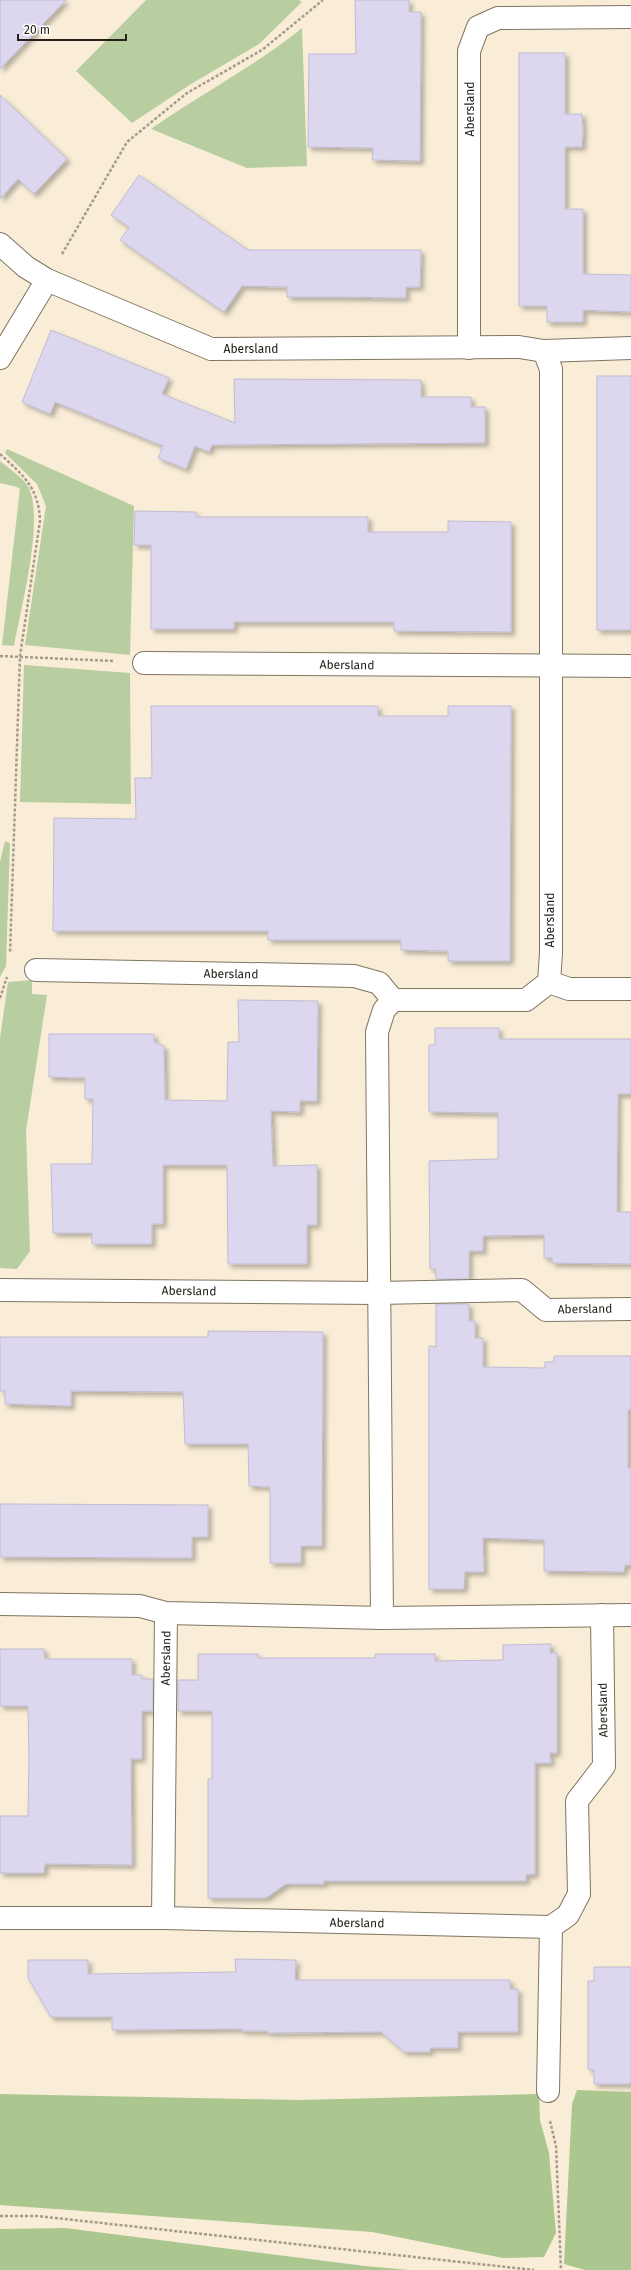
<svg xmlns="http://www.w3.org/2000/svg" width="631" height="2270" font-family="'Fira Sans',sans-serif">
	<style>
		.green { fill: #b8cea0 }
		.forest { fill: #acc690 }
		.building { fill: #dcd7ee; stroke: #c0bcd2; filter: url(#shadow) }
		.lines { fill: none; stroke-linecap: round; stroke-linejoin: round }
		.street-casing { stroke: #7f7561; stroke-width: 24 }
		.path { stroke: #a49b8a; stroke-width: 2.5; stroke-dasharray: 3 2; stroke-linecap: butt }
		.street { stroke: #fff; stroke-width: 22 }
		.labels { text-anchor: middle; stroke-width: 3.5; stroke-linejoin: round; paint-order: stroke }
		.street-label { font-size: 12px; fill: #252018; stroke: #fff }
	</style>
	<defs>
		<filter id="shadow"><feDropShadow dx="3.5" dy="3.5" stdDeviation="2" flood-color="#0004"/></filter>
	</defs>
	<rect width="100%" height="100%" fill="#f9edd7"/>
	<!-- green -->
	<g class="green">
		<polygon points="146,0 299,0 302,2 259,44 191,84 132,123 76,71"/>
		<path d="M302,28L307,166L247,168L151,129C201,94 255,66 302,28Z"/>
		<polygon points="7,449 134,506 130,655 25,645 46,506 37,484 5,453"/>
		<path d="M0,461C8,468 24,478 29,488C44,521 21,608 14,646L2,645L20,489L17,487L0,483Z"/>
		<polygon points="24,665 130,673 131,804 20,802"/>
		<polygon points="5,841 10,843 6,966 0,977 0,862"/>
		<polygon points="32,980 32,994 47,995 26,1131 30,1251 17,1269 0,1268 0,1038 8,982"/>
	</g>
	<!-- forest -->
	<g class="forest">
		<polygon points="577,2090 631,2092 631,2270 585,2270 564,2264 572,2104"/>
		<polygon points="0,2094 299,2100 539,2094 540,2120 549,2153 556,2233 544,2257 503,2258 372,2232 0,2205"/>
		<polygon points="65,2228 365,2266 409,2270 0,2270 0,2229"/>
	</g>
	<!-- building -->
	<g class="building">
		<polygon points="0,0 66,0 0,69"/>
		<polygon points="355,0 409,0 409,12 421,12 420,161 372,160 373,148 308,147 309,54 356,54"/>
		<polygon points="519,53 565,53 565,114 582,114 583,132 582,147 565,147 565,209 583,209 583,274 631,275 631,312 583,310 583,322 547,322 547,306 519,306"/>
		<polygon points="0,95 67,159 34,194 18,179 0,199"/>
		<polygon points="139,175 248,250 421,250 420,287 406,287 406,298 336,297 287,297 287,287 242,286 224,312 120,240 129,227 111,215"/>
		<polygon points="51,330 169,378 162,394 235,423 234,379 421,380 421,397 471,397 471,407 485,407 485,443 212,445 209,452 195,446 186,469 158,458 163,446 55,402 50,414 22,402"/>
		<rect x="597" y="376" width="34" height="254"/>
		<polygon points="135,511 196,512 196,517 368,517 368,532 448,532 448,521 511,522 511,632 394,631 394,622 234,622 234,629 151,629 151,545 134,545"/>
		<polygon points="151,706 378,706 378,716 448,716 448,706 511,706 510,961 448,961 448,951 401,950 401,940 268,940 268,931 53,931 54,818 136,819 135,778 152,778"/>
		<polygon points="238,1000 318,1001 317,1101 300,1101 300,1112 271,1111 273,1166 317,1165 317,1225 307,1225 307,1264 228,1264 227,1165 163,1165 163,1224 152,1224 152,1244 92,1244 92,1233 53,1233 51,1164 92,1164 93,1099 85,1099 85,1078 49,1077 49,1034 154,1034 154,1042 164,1046 165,1100 227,1101 228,1042 239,1042"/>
		<polygon points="435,1028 499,1028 499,1039 631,1039 631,1094 618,1094 617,1212 631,1212 631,1264 552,1263 552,1258 544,1258 544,1235 483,1236 483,1251 469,1251 469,1279 436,1279 436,1269 430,1269 429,1161 498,1159 498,1113 429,1112 429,1045 435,1045"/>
		<polygon points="436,1304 469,1304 469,1321 475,1321 475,1338 483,1338 483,1367 545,1368 545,1362 554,1362 554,1356 631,1356 631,1410 628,1410 628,1468 631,1468 631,1565 625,1565 624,1572 544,1571 544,1540 483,1538 484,1572 465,1572 464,1589 429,1589 429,1346 436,1347"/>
		<polygon points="208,1331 323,1332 322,1546 301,1546 301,1563 270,1563 270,1487 249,1486 248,1444 185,1444 183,1392 71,1391 71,1406 5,1404 5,1391 0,1391 0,1337 208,1337"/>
		<polygon points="0,1504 208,1505 208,1537 192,1537 192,1558 0,1557"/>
		<polygon points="551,1644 550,1653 557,1653 557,1753 550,1753 551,1763 535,1763 535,1874 526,1875 526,1881 324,1881 324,1884 286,1884 266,1898 208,1898 208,1779 212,1779 212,1711 178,1711 178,1680 198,1680 198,1654 258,1654 258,1658 375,1658 375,1654 435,1654 435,1661 503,1660 503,1645"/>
		<polygon points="0,1649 44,1649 45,1659 132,1659 132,1675 142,1675 142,1679 153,1679 153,1711 142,1711 142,1759 131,1759 132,1865 45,1864 44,1873 0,1873 0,1816 28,1816 29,1758 28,1706 0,1706"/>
		<polygon points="235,1959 296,1960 295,1980 510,1980 510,1989 518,1989 518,2032 458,2032 458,2048 430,2048 430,2052 404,2052 381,2032 268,2033 268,2031 242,2031 242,2029 112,2030 112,2017 51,2017 28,1978 28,1960 88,1960 88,1974 236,1972"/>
		<polygon points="594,1967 631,1967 631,2084 594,2084 594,2070 588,2069 588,1981 594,1981"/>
	</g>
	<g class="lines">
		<defs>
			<g id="street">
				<polyline points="0,244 26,267 47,280 211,349 519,347 544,351 551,369 551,953 549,982 526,1000 393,1000 384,1010 377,1032 382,1618"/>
				<polyline points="469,348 469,51 478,27 498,18 631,17"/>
				<polyline points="544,351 631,348"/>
				<polyline points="0,358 47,280"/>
				<polyline points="144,663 631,666"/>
				<polyline points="36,970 354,976 379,983 393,1000"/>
				<polyline points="549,982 569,989 631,989"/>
				<polyline points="0,1290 378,1293 522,1290 546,1310 631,1309"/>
				<polyline points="0,1604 140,1606 166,1613 382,1618 631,1615"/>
				<polyline points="0,1918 163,1918 551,1927 568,1915 579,1894 577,1801 604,1766 602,1615"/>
				<polyline points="163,1918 166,1613"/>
				<polyline points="548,2091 551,1927"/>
			</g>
		</defs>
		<!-- street casing -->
		<use href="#street" class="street-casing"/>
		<!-- path -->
		<g class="path">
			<polyline points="62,254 127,142 187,93 262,50 323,0"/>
			<path d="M0,454C23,475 39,488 40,521L20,656L10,953"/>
			<polyline points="0,656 114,661"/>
			<polyline points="0,998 7,977"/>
			<polyline points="550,2121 556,2146 561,2270"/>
			<polyline points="0,2216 37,2216 534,2270"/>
		</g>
		<!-- street -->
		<use href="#street" class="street"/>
	</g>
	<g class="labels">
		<!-- street labels -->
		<g class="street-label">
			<text transform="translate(470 109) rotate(-90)" y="4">Abersland</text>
			<text x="251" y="353">Abersland</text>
			<text transform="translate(347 665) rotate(1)" y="4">Abersland</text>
			<text transform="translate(550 920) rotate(-90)" y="4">Abersland</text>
			<text transform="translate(231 974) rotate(1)" y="4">Abersland</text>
			<text transform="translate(189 1291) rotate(1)" y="4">Abersland</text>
			<text transform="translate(585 1309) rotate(-1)" y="4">Abersland</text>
			<text transform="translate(166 1658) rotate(-89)" y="4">Abersland</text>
			<text transform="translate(603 1710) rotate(-91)" y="4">Abersland</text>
			<text transform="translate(357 1923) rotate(1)" y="4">Abersland</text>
		</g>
	</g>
	<!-- scale -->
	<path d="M18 34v6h108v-6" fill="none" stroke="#252018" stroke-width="2"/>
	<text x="24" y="34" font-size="12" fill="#252018" stroke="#ffffff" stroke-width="3" paint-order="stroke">20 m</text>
</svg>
